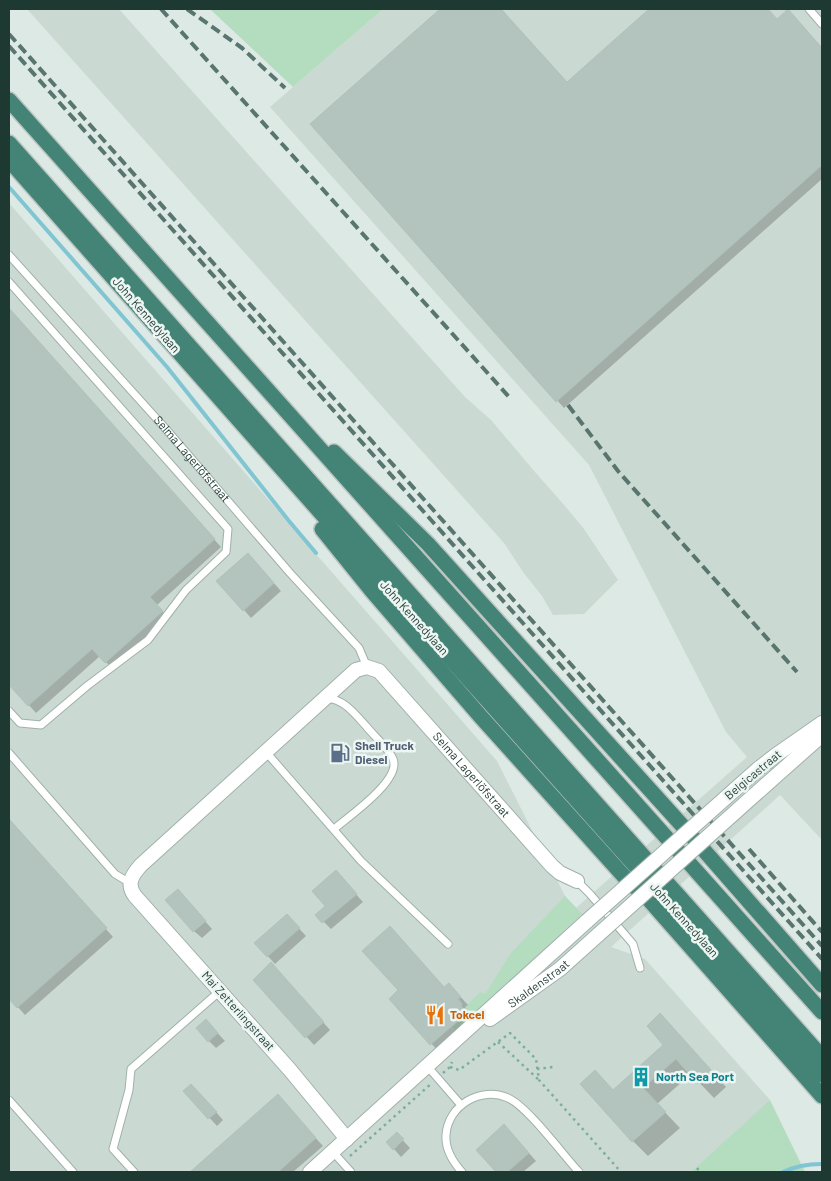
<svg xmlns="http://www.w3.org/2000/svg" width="831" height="1181" font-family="Barlow,sans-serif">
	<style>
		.built { fill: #cbd9d3 }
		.green { fill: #b4dcbf }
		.shadow { fill: #0003 }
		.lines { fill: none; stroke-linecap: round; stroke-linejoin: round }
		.stream { stroke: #82c5d2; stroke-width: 4 }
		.building { fill: #b2c4bd; stroke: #afc3bb }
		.service-casing { stroke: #a0b1ab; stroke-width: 9 }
		.minor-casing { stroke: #a0b1ab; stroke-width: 16 }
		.trunk-casing { stroke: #bcc4c2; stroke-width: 18 }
		.path { stroke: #7cae9f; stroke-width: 2.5; stroke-dasharray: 2.5 4; stroke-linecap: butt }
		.service { stroke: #fff; stroke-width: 7 }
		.minor { stroke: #fff; stroke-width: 14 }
		.trunk { stroke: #448476; stroke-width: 15 }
		.rail { stroke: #58756e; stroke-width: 4; stroke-dasharray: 10 5; stroke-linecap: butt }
		.minor-bridge-casing { stroke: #a0b1ab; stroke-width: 16; stroke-linecap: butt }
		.minor-bridge { stroke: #fff; stroke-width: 14 }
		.labels { text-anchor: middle; stroke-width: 5; stroke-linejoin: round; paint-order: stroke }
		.street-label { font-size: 12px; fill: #1e3932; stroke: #edf6f2 }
		.service-label { font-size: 12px; font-weight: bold; fill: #4e5e75; stroke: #edf6f2; text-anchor: start }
		.food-label { font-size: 12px; font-weight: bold; fill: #c56008; stroke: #edf6f2; text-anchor: start }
		.culture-label { font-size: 12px; font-weight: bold; fill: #0d838f; stroke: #edf6f2; text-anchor: start }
	</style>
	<rect width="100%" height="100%" fill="#dde9e4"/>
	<!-- built -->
	<g class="built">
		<polygon points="27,9 119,9 465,397 491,420 535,472 565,506 584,529 618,580 584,614 553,615 542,596 523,572 504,543"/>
		<polygon points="383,9 822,9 822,840 780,795 611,947 645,959 770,1100 732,1172 9,1172 9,203 497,761 565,896 576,908 747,757 726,732 589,465 270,107"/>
	</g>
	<!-- green -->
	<g class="green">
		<polygon points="210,9 383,9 293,87"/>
		<path d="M565,896L582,914C539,953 499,993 456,1031L453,1027L468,1012L465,1007L480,992L485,994L511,953Z"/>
		<polygon points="770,1100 805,1172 691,1172"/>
	</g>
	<!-- shadow -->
	<g class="shadow">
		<polygon points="442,9 501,9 567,83 651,9 767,9 777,20 795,18 822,48 822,179 564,408 312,125"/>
		<polygon points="9,309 221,547 157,605 169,619 113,669 100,656 36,713 9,683"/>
		<polygon points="255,562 281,591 251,618 244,610"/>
		<polygon points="9,819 113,937 25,1015 9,997"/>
		<polygon points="343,880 363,902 331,929 317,915 327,906"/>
		<polygon points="185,899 212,929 202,938 194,931"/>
		<polygon points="294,923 306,936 275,964 256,943"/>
		<polygon points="278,971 330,1030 314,1045 255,980"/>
		<polygon points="444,988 456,992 468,1005 465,1007 469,1012 467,1014 473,1021 439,1052 391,999"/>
		<polygon points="660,1015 726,1087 714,1098 691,1074 657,1104 680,1128 648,1156 633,1141 614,1091 665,1045"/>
		<polygon points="213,1028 225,1041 216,1048 209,1041"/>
		<polygon points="185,1091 199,1093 223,1120 217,1126"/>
		<polygon points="277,1096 323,1146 293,1172 192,1172"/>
		<polygon points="511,1133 536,1161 523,1172 498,1172 478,1150"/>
		<polygon points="397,1134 410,1148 401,1157 394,1149"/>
	</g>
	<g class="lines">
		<!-- stream -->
		<g class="stream">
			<polyline points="9,187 167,367 289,521 316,553"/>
			<path d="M783,1172C796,1166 807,1164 821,1164"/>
		</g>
	</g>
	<!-- building -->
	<g class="building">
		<polygon points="440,9 501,9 567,82 649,9 768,9 777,19 788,9 822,48 822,165 556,402 310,124"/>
		<polygon points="9,308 215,539 150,597 163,611 105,663 92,649 28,706 9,685"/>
		<polygon points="248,553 274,583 243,611 216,581"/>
		<polygon points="9,819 107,928 17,1008 9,999"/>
		<polygon points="336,870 357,894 322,923 315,915 325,906 312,891"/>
		<polygon points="178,889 206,921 193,932 165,900"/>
		<polygon points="287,914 300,928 267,957 254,943"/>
		<polygon points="390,926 444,987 449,983 461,997 458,999 462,1004 461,1006 467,1013 430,1045 389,999 398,990 362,951"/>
		<polygon points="271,962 324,1022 305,1038 253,980"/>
		<polygon points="660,1013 712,1071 698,1084 676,1059 643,1088 666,1112 632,1142 580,1084 595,1070 613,1090 663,1045 647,1026"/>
		<polygon points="206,1019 218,1033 208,1042 196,1028"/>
		<polygon points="191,1084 217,1112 208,1119 183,1091"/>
		<polygon points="278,1094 316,1138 278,1172 190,1172"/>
		<polygon points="504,1124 529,1153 507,1172 496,1172 476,1150"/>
		<polygon points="397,1132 404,1139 393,1150 386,1142"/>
	</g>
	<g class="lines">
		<defs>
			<g id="service">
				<polyline points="809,9 822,24"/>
				<path id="s1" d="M9,255L165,428L290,573L359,648L367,667"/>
				<polyline points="9,282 228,529 226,552 186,590 148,640 87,686 41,725 20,723 9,711"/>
				<path d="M326,698C344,699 355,714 366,726C373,735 389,749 393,759C402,780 348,817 334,829"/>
				<polyline points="266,752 361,861 448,944"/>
				<polyline points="9,753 115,874 130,883"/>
				<polyline points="577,881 590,894 633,944 640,968"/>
				<polyline points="428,1067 461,1105"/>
				<polyline points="9,1100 73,1172"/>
				<polyline points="333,1152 351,1172"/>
				<polyline points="134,1172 113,1149 129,1090 131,1069 220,991"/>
				<path d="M462,1172C453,1162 445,1149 446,1135C448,1105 481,1086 508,1098C527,1106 563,1155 579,1172"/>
			</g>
			<g id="minor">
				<polyline points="758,769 776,755 822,723"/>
				<polyline points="769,782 822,735"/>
				<path id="s2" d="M490,1019L560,969L599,934"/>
				<path id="s3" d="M347,1139L290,1070L135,896C126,884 132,875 141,865L356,670L367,667L379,671L552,866L560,873L577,881"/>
				<polyline points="310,1172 587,921"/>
			</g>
			<g id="trunk">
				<polyline points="9,100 822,1012"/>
				<polyline points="9,143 822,1057"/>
				<polyline points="9,160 413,617 822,1075"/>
				<polyline points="334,452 428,544 688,832 822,985"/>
				<polyline points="322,529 372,591 481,717 630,883 644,894 822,1096"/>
			</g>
		</defs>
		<!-- service casing -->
		<use href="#service" class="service-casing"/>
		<!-- minor casing -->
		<use href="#minor" class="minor-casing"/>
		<!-- trunk casing -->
		<use href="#trunk" class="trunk-casing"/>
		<!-- path -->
		<g class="path">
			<polyline points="498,1042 539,1080"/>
			<polyline points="450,1067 459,1070 510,1033 536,1059 539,1080 621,1172"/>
			<polyline points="537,1069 553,1067"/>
			<polyline points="443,1073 450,1067 452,1062"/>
			<polyline points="350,1156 432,1083"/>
			<polyline points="697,1168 700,1172"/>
		</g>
		<!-- service -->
		<use href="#service" class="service"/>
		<!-- minor -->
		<use href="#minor" class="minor"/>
		<!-- trunk -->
		<use href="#trunk" class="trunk"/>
		<!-- rail -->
		<g class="rail">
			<polyline points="161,9 510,398"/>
			<polyline points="187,9 242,48 285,88"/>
			<polyline points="9,34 822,946"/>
			<polyline points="9,46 822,959"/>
			<polyline points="568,405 618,471 797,672"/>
			<polyline points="749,849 822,932"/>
		</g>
		<defs>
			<g id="minor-bridge">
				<polyline points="587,921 758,769"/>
				<polyline points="599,934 769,782"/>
			</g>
		</defs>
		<!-- minor-bridge casing -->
		<use href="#minor-bridge" class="minor-bridge-casing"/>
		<!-- minor-bridge -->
		<use href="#minor-bridge" class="minor-bridge"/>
	</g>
	<!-- icons -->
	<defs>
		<symbol id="fuel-bare" viewBox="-9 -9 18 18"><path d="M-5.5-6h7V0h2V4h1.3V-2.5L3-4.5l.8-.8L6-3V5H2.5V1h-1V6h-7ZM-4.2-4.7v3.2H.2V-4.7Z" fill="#5c6f8a" stroke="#edf6f2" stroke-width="2.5" paint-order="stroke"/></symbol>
		<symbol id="restaurant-bare" viewBox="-9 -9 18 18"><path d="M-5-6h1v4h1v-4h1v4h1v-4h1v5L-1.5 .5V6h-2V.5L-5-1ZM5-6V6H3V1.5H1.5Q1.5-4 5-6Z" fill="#e8710a" stroke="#edf6f2" stroke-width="2.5" paint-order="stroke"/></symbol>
		<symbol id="building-bare" viewBox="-9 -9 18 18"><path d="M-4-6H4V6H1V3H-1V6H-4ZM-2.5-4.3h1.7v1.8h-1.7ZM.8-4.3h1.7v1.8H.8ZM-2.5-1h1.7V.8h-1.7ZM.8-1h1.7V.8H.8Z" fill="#0f9aa8" stroke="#edf6f2" stroke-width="2.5" paint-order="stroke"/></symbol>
	</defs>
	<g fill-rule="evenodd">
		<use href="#fuel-bare" x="326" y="739" width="28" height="28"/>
		<use href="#restaurant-bare" x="421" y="1001" width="28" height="28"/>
		<use href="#building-bare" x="627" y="1063" width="28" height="28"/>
	</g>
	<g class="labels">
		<!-- street labels -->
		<g class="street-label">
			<text transform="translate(146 315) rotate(49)" y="4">John Kennedylaan</text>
			<text dy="4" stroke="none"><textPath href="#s1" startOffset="274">Selma Lagerlöfstraat</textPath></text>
			<text transform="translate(414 618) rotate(48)" y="4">John Kennedylaan</text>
			<text dy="4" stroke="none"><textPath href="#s3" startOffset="811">Selma Lagerlöfstraat</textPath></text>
			<text transform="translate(753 775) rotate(-40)" y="4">Belgicastraat</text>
			<text transform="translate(684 920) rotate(48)" y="4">John Kennedylaan</text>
			<text dy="4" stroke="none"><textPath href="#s2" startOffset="60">Skaldenstraat</textPath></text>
			<text transform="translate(238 1011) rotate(48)" y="4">Mai Zetterlingstraat</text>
		</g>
		<!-- service labels -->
		<g class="service-label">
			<text x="355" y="750">Shell Truck<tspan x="355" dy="14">Diesel</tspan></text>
		</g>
		<!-- food labels -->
		<g class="food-label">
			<text x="450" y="1019">Tokcel</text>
		</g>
		<!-- culture labels -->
		<g class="culture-label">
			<text x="656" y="1081">North Sea Port</text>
		</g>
	</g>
	<!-- border -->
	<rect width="831" height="1181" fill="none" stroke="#1e3932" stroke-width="20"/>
</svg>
